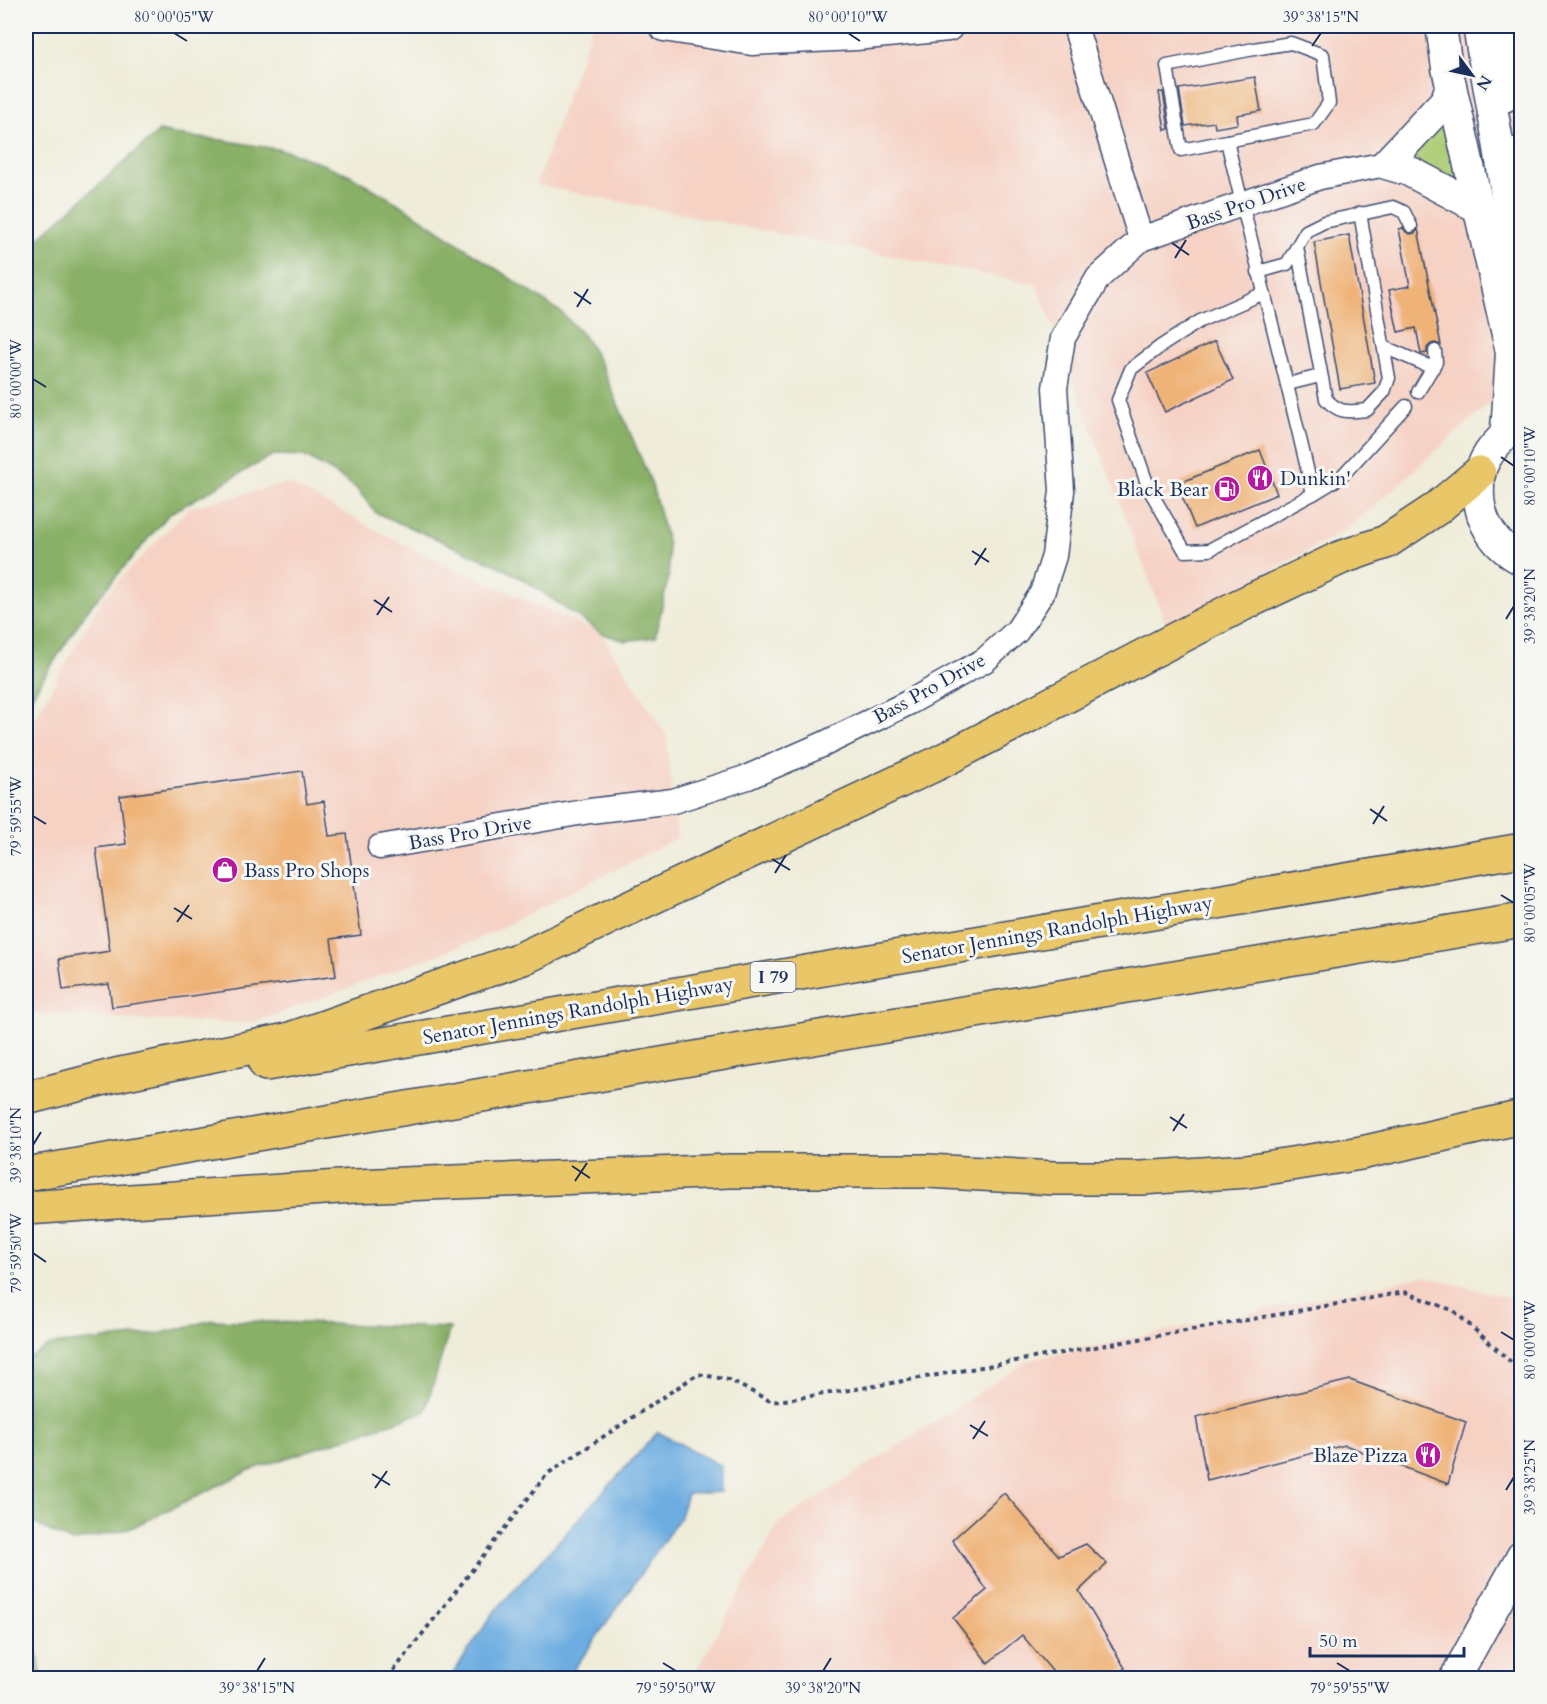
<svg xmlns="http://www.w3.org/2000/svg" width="1547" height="1704" font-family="Cardo,serif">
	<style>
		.built { fill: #f6d2c5 }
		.green { fill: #accc74; stroke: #647e69; stroke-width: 1.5 }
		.forest { fill: #89b066; stroke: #527062; stroke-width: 1.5 }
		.water { fill: #6dade1; stroke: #446ea0; stroke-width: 1.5 }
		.building { fill: #efb378 }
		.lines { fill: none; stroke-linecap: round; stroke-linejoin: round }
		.service-casing { stroke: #3b4b70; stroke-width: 15 }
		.minor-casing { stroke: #3b4b70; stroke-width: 27 }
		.tertiary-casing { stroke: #3b4b70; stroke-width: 33 }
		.motorway-casing { stroke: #3b4b70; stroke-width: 36 }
		.path { stroke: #3b4b70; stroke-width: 4; stroke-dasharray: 4.5 4.5; stroke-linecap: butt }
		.service { stroke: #fff; stroke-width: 12 }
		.minor { stroke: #fff; stroke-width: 24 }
		.tertiary { stroke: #fff; stroke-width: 30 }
		.motorway { stroke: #e9c769; stroke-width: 33 }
		.ticks { fill: none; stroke: #1b2f5e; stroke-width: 2 }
		.labels { text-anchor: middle; stroke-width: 6; stroke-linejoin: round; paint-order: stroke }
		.shield { fill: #f6f6f2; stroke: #5d6b8a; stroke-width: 1.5 }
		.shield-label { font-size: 18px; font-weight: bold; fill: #1b2f5e }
		.street-label { font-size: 20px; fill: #1b2f5e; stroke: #f6f6f2 }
		.poi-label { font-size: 20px; fill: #1b2f5e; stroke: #f6f6f2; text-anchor: start }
		.neatline { fill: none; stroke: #1b2f5e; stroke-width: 2 }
		.ticks-label { font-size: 15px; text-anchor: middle; fill: #1b2f5e }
	</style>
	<rect width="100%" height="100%" fill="#f6f6f2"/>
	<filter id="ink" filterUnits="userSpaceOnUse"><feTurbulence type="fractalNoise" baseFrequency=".0167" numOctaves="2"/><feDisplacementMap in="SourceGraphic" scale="12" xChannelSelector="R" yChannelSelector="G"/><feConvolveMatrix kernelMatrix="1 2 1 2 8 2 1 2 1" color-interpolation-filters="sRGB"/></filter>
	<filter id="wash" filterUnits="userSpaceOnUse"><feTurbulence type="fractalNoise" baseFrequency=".008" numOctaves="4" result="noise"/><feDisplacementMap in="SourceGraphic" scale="24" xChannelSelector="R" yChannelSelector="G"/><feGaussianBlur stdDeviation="1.35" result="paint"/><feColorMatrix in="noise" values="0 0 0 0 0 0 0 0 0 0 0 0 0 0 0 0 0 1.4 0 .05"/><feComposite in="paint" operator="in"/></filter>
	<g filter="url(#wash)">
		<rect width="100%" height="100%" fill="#efecd9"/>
		<!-- built -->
		<g class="built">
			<polygon points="592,26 1521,26 1521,401 1491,402 1348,529 1167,627 1037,285 536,185"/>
			<polygon points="287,483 422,554 601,633 666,734 677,838 475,941 253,1023 138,1020 26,1012 26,733 104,596 189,508"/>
			<polygon points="1424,1276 1521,1301 1521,1678 692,1678 779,1523 1029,1360"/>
		</g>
		<!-- green -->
		<polygon class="green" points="1443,117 1460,187 1429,170 1405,151"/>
		<!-- forest -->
		<g class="forest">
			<polygon points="159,131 190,137 222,140 288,151 348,174 404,207 562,313 584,336 601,364 651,482 668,544 669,575 655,637 625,641 601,633 526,581 499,566 376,513 356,488 331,471 304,456 273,455 169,514 86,612 26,705 26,249"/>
			<polygon points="212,1320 450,1328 425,1412 250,1470 129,1529 72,1542 39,1526 26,1515 26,1359 51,1345 162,1333"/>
			<polygon points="26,1596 29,1608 42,1678 26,1678"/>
		</g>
		<!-- water -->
		<polygon class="water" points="658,1432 721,1466 721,1492 687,1494 679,1519 568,1678 450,1678 494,1612"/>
		<g id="blocks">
			<!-- building -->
			<g class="building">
				<polygon points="1255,77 1261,111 1237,115 1238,124 1215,128 1214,122 1185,126 1179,89"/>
				<polygon points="1159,92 1163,92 1169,129 1165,130"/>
				<polygon points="1403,228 1406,232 1410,234 1415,233 1418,229 1441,345 1435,343 1431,344 1427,348 1427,353 1421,354 1416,328 1398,332 1389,290 1410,286 1399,229"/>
				<polygon points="1349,235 1375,383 1340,389 1314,242"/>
				<polygon points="1215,341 1233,380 1165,412 1147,373"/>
				<polygon points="1260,450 1277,494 1195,528 1177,484"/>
				<polygon points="302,771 307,804 324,801 329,836 347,834 361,935 331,939 336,976 112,1007 109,984 63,990 59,959 110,951 96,848 126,844 120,796"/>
				<polygon points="1350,1380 1466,1422 1448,1484 1345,1445 1207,1480 1196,1417"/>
				<polygon points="1004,1493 1059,1556 1086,1544 1107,1564 1079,1591 1125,1668 1112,1678 1058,1678 1022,1635 988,1663 953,1618 987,1590 952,1540"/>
			</g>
		</g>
	</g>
	<g filter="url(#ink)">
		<use href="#blocks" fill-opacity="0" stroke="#3b4b70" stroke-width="1.5"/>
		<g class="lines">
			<defs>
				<g id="service">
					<polygon points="1291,43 1323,55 1329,103 1314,124 1181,150 1167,66 1254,49"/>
					<path d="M1227,141C1255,259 1286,376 1313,494L1209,550L1185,551L1149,489L1118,400L1131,369L1161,346L1200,321L1264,293"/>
					<path d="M1297,247L1326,399C1339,414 1349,412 1367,410L1384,392L1389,378L1360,213"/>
					<polyline points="1258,272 1287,264 1306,231 1324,222 1393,207 1404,212 1411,226"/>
					<polyline points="1384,347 1433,368"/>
					<polyline points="1288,384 1320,376"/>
					<polyline points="1418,392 1436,362 1435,351"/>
					<polyline points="1313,494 1341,477 1406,406"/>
				</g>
				<g id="minor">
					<polyline points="1075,26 1141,239"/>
					<polyline points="1500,154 1522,148"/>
					<polyline points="380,847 590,811 673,801 748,777 824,744 910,702 985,660 1017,631 1042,593 1054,556 1062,491 1055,388 1063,338 1098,278 1141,239 1320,177 1386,164"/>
				</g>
				<g id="tertiary">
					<polyline points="664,26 752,40 856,35 948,26"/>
					<polyline points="1441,26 1447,68 1511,352 1507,418 1505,434"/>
					<polyline points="1478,26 1500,154 1522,302"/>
					<polyline points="1451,85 1446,100 1386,164 1407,170 1477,207"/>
					<polyline points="1504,97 1504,35 1508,26"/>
					<path d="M1522,424C1503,435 1486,451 1480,473C1478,477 1479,483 1479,487C1477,519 1494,546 1522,560"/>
					<polyline points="1455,1678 1522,1556"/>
				</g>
				<g id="motorway">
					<polyline points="266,1064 1522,850"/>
					<polyline points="26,1098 116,1075 287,1040 523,958 936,764 1241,605 1340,558 1386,542 1436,509 1479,473"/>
					<polyline points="26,1174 736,1051 1522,920"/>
					<polyline points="26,1208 354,1186 730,1171 928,1171 1054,1178 1141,1178 1247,1171 1361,1153 1522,1117"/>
				</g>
			</defs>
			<!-- service casing -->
			<use href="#service" class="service-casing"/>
			<!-- minor casing -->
			<use href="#minor" class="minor-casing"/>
			<!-- tertiary casing -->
			<use href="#tertiary" class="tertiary-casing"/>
			<!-- motorway casing -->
			<use href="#motorway" class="motorway-casing"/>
			<!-- path -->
			<polyline class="path" points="388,1678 547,1474 698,1374 729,1380 772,1402 869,1387 1405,1292 1454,1311 1522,1372"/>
			<!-- service -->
			<use href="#service" class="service"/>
			<!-- minor -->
			<use href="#minor" class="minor"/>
			<!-- tertiary -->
			<use href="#tertiary" class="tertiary"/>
			<!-- motorway -->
			<use href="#motorway" class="motorway"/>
		</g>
	</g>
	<!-- ticks -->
	<path class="ticks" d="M174,33L187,41M848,33L860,41M1312,46L1321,33M1172,243L1189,255M1175,258L1186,240M574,292L591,304M577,307L588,289M33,379L46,387M1501,457L1514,466M972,551L989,562M975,565L986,548M374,600L392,612M377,615L389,597M1506,619L1514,606M1370,809L1387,821M33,816L46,824M1373,824L1384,806M772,859L790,870M775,873L786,855M1501,895L1514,903M174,908L192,919M177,922L189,905M1170,1117L1187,1128M1173,1131L1184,1114M33,1145L41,1132M572,1166L590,1178M575,1181L587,1163M33,1253L46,1262M1501,1332L1514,1340M970,1425L988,1436M973,1439L985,1421M372,1474L390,1485M375,1488L387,1471M1506,1490L1514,1477M663,1663L676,1671M1337,1663L1350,1671M257,1671L265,1658M823,1671L831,1658"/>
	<!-- icons -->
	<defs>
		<symbol id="restaurant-disc" viewBox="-11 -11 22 22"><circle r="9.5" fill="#b5179e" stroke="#f6f6f2"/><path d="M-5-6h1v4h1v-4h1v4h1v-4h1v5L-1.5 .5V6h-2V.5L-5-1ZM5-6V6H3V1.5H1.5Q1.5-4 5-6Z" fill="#fff"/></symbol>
		<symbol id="fuel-disc" viewBox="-11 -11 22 22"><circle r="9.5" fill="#b5179e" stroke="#f6f6f2"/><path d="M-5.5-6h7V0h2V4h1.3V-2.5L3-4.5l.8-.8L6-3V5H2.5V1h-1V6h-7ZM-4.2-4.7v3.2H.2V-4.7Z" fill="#fff"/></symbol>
		<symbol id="shop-disc" viewBox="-11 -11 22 22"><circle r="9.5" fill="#b5179e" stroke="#f6f6f2"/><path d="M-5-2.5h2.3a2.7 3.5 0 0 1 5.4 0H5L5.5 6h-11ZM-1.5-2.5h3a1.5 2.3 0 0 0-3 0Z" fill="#fff"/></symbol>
	</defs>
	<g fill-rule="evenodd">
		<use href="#restaurant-disc" x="1245" y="463" width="30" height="30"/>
		<use href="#fuel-disc" x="1212" y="474" width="30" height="30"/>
		<use href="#shop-disc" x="210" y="855" width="30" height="30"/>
		<use href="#restaurant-disc" x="1413" y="1440" width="30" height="30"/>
	</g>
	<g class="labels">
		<!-- shield labels -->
		<rect class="shield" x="750.5" y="962" width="45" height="30" rx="4.5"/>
		<g class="shield-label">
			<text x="773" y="983">I 79</text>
		</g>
		<!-- street labels -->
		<g class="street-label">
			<text transform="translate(1246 203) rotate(-19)" y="7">Bass Pro Drive</text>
			<text transform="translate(929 688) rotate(-29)" y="7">Bass Pro Drive</text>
			<text transform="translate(470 832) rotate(-10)" y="7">Bass Pro Drive</text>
			<text transform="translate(1057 929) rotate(-10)" y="7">Senator Jennings Randolph Highway</text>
			<text transform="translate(578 1010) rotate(-10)" y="7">Senator Jennings Randolph Highway</text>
		</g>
		<!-- poi labels -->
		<g class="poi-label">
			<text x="1280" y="485">Dunkin'</text>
			<text x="1208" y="496" text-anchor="end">Black Bear</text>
			<text x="244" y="877">Bass Pro Shops</text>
			<text x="1408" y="1462" text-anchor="end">Blaze Pizza</text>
		</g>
	</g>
	<!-- margin -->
	<rect width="1547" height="1704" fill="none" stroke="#f6f6f2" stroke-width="66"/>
	<!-- north arrow -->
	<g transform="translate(1472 75) rotate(123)" stroke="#f6f6f2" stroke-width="4.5" paint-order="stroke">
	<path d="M0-4.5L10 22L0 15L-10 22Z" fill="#1b2f5e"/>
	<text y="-9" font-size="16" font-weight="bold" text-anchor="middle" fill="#1b2f5e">N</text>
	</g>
	<!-- scale -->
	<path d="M1310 1647v9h154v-9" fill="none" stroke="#1b2f5e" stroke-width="3"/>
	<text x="1319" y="1647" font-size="18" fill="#1b2f5e" stroke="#f6f6f2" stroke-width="4.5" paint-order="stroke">50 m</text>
	<rect x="33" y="33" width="1481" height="1638" class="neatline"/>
	<g class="ticks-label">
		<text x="174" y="22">80°00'05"W</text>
		<text x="848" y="22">80°00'10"W</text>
		<text x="1321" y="22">39°38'15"N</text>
		<text transform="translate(16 379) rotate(-90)" y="5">80°00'00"W</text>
		<text transform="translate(1530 466) rotate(-90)" y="5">80°00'10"W</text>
		<text transform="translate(1530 606) rotate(-90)" y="5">39°38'20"N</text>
		<text transform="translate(16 816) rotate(-90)" y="5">79°59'55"W</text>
		<text transform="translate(1530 903) rotate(-90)" y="5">80°00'05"W</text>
		<text transform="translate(16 1145) rotate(-90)" y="5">39°38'10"N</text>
		<text transform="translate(16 1253) rotate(-90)" y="5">79°59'50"W</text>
		<text transform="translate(1530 1340) rotate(-90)" y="5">80°00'00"W</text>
		<text transform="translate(1530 1477) rotate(-90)" y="5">39°38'25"N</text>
		<text x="257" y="1693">39°38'15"N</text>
		<text x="676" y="1693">79°59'50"W</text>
		<text x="823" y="1693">39°38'20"N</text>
		<text x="1350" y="1693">79°59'55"W</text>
	</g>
</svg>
